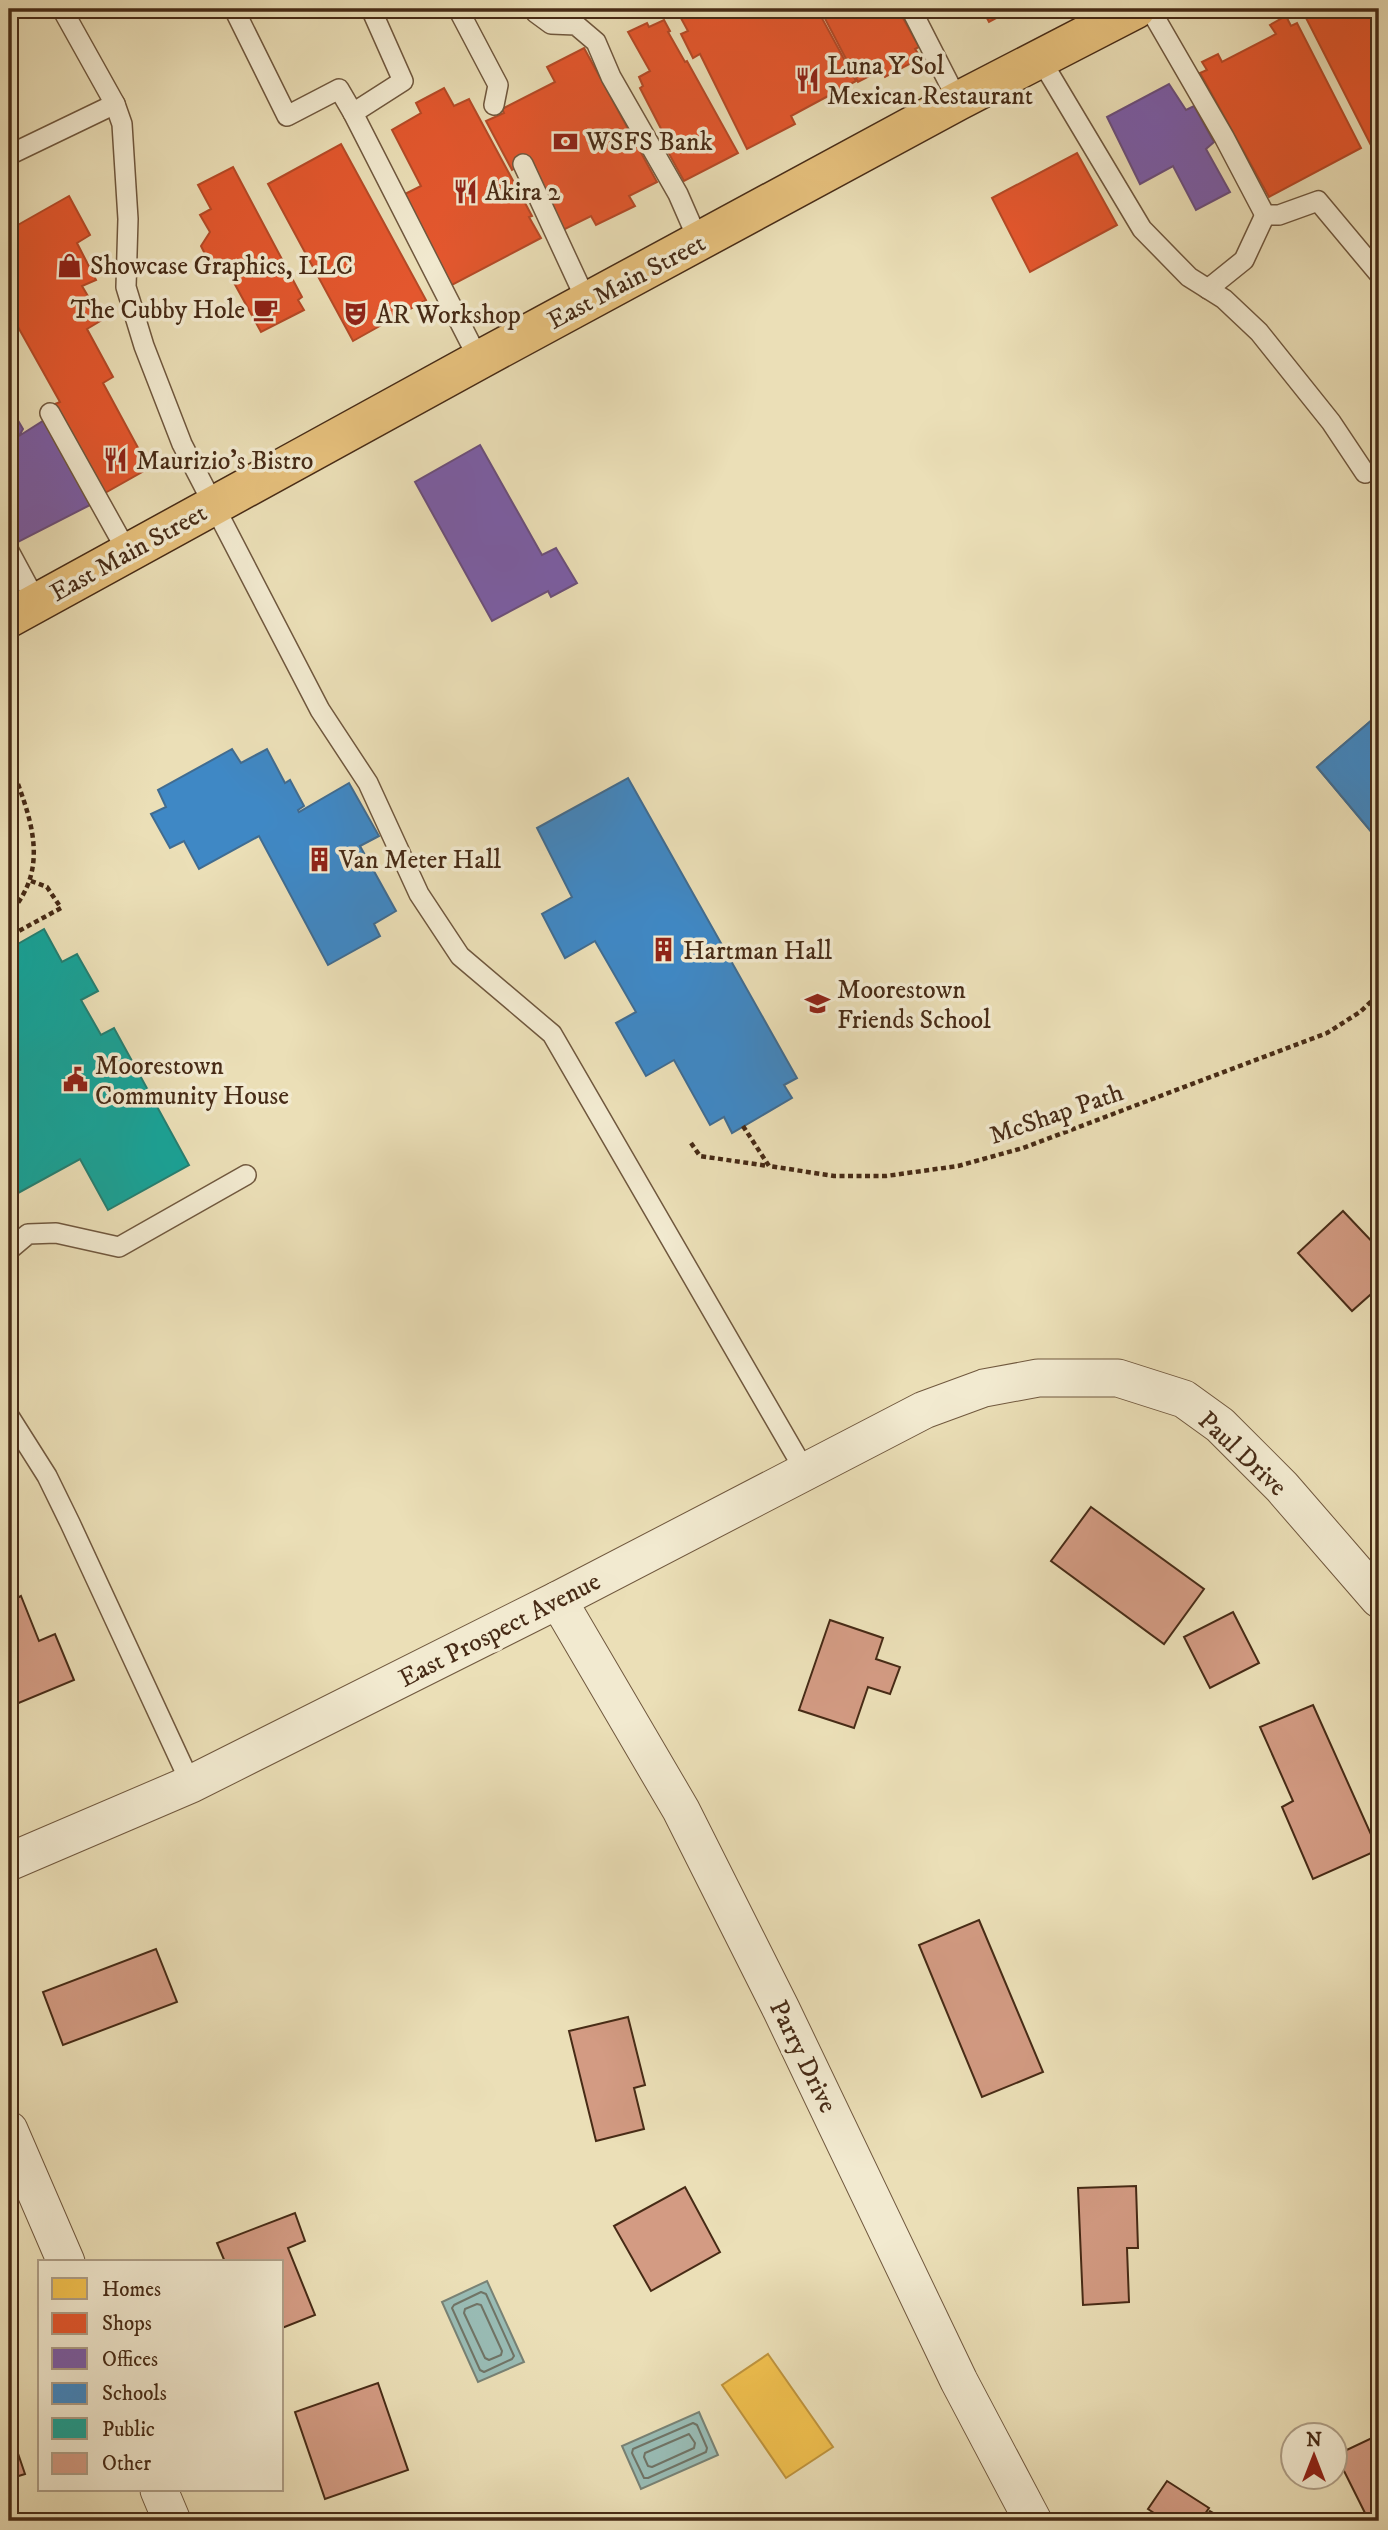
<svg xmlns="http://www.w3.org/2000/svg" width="1388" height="2530" font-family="'IM FELL DW Pica',serif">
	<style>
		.water { fill: #99bcb5; stroke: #788275; stroke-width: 2 }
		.homes { fill: #f2c14e; stroke: #bf943d; stroke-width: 2 }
		.shops { fill: #e4572e; stroke: #b54a27; stroke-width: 2 }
		.offices { fill: #7b5ea7; stroke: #6b4f7c; stroke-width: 2 }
		.schools { fill: #3f88c5; stroke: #416c90; stroke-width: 2 }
		.public { fill: #17a398; stroke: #257f71; stroke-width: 2 }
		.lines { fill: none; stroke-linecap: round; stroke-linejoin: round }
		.shore { stroke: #707466; stroke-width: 2 }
		.building { fill: #d39b83; stroke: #472b16; stroke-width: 2 }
		.service-casing { stroke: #70583e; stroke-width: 22 }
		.minor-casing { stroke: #70583e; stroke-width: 39 }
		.primary-casing { stroke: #472b16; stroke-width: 41 }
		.path { stroke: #472b16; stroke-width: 4.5; stroke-dasharray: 5 3.5; stroke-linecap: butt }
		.service { stroke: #f2ead0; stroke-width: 19 }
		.minor { stroke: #f2ead0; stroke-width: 37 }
		.primary { stroke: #e6c07c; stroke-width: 38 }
		.labels { text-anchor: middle; stroke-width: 7; stroke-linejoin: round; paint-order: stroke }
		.poi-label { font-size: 26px; fill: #472b16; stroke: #f2ead0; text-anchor: start }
		.street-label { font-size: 26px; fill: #472b16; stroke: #f2ead0 }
	</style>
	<rect width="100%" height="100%" fill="#ebdfb7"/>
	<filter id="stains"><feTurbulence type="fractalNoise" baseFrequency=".00286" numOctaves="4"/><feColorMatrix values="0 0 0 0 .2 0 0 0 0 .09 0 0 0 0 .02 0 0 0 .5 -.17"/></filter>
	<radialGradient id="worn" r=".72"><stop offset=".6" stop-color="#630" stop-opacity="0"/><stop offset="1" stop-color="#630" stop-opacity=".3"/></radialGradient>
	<!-- water -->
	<g class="water">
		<polygon points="487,2281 524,2362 478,2382 442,2302"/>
		<polygon points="699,2412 718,2455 641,2489 622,2446"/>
	</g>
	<!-- homes -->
	<polygon class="homes" points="768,2354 833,2447 786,2478 722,2385"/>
	<!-- shops -->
	<g class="shops">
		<polygon points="676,9 817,9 856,81 791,116 795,124 747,149 700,54 693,58 681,34 688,31"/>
		<polygon points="820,9 898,9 919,47 915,49 921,58 885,77 881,70 858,82"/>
		<polygon points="982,9 1013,9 989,22"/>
		<polygon points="1318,9 1379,9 1379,161 1305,16"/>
		<polygon points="1286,16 1291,26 1297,23 1361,148 1269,197 1200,73 1207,70 1202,62 1218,54 1222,62 1276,34 1270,25"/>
		<polygon points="664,20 670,31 668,32 685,62 687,61 738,153 684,181 668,152 672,150 640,88 643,86 639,77 650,71 628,32 647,23 649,27"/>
		<polygon points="584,48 657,182 629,196 635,206 596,225 591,216 563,230 528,161 512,170 486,121 504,113 502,109 555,82 547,67"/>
		<polygon points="444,88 454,106 469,99 532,216 529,217 541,238 450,286 401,196 421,186 392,130 421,113 416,103"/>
		<polygon points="341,144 426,300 353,341 268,184"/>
		<polygon points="1077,153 1117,225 1030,272 992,198"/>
		<polygon points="233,167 302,297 298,300 304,310 261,332 227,270 213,270 201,246 210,232 200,215 211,209 198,185"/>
		<polygon points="69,196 90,235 77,243 96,280 82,286 102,320 87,329 113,377 103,383 149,468 105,493 55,404 60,402 9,311 9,230"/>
	</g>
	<!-- offices -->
	<g class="offices">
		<polygon points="1169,84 1186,110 1194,106 1214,142 1206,149 1230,192 1196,210 1173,166 1140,184 1107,117"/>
		<polygon points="9,415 16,417 23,429 19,436 46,419 92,504 18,542 9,524"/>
		<polygon points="480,445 542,555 556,548 577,583 551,597 548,591 492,621 415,482"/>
	</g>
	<!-- schools -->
	<g class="schools">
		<polygon points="1379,714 1379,841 1317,767"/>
		<polygon points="1379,714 1379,841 1317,767"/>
		<polygon points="232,749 241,763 267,749 285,783 290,780 304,806 298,810 299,812 349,783 379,836 360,846 396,911 374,924 380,936 328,965 259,836 199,869 184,841 170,848 151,814 166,807 158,790"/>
		<polygon points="628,778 797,1078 784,1085 792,1098 732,1133 724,1117 710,1125 674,1060 646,1076 616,1023 636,1012 595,941 565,958 542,914 572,897 537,828"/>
	</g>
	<!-- public -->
	<polygon class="public" points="44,929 62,962 77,954 98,991 81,1000 101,1035 114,1028 189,1165 108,1210 80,1159 9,1198 9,933 16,945"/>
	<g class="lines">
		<!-- shore -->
		<g class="shore">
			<polygon points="481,2292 486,2294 514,2356 512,2359 484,2372 480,2370 452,2308 454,2305"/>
			<polygon points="477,2304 481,2305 502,2351 501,2355 489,2360 485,2358 464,2313 465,2309"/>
			<polygon points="693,2423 697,2425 707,2448 706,2452 648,2478 644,2478 632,2453 633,2449"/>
			<polygon points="689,2434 695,2443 694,2448 652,2467 648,2466 644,2457 645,2453"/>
		</g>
	</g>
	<!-- building -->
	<g class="building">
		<polygon points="1343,1211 1379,1249 1379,1287 1352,1311 1298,1253"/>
		<polygon points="1091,1507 1204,1589 1164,1644 1051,1561"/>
		<polygon points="21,1596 39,1641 55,1634 74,1680 9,1707 9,1602"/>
		<polygon points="1233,1612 1259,1663 1210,1688 1184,1637"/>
		<polygon points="830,1620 883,1638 876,1659 900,1667 890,1694 868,1687 854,1728 799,1710"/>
		<polygon points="1313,1705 1378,1850 1313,1879 1282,1807 1293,1801 1260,1727"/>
		<polygon points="979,1920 1043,2072 982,2097 919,1945"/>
		<polygon points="156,1949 177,2002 63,2045 43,1992"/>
		<polygon points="628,2017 645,2085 634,2088 644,2129 596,2141 569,2031"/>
		<polygon points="1136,2186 1138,2248 1127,2248 1129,2302 1083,2305 1078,2188"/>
		<polygon points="685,2187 720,2252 651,2291 614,2226"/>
		<polygon points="295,2213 305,2241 288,2248 315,2315 282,2328 282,2262 225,2262 217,2243"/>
		<polygon points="378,2383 408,2470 325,2499 295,2412"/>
		<polygon points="9,2427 25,2474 9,2479"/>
		<polygon points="1374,2437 1379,2445 1379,2521 1369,2521 1336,2455"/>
		<polygon points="1167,2481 1209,2508 1200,2521 1166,2521 1148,2509"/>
		<polygon points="1210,2511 1227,2521 1203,2521"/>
	</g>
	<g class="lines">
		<defs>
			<g id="service">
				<polyline points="62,9 115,104 122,124 128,219 126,287 144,346 182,444 320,710 368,783 419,894 460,956 552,1034 805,1471"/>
				<polyline points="234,9 287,116 339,89 353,113"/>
				<polyline points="371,9 403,81 353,113 479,360"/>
				<polyline points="458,9 498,85 494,105"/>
				<polyline points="534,9 536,13 551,24 576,25 596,42 611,77 678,194 699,242"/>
				<polyline points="911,9 958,101"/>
				<polyline points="1150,9 1224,137 1265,215 1279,215 1318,201 1379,274"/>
				<polyline points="1041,60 1142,229 1189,277 1224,299 1259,332 1331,422 1365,473"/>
				<polyline points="9,155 115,104"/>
				<polyline points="523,164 587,302"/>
				<polyline points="1208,289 1244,260 1265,215"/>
				<polyline points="50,413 128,553"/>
				<polyline points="9,551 37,603"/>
				<polyline points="9,1250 28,1234 56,1233 119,1247 246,1175"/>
				<polyline points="9,1416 47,1476 70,1523 191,1784"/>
			</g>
			<g id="minor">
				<polyline points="558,1600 681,1810 781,2009 959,2381 1033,2521"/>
				<polyline points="9,1862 191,1784 558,1600 924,1410 984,1388 1038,1378 1118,1378 1184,1399 1220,1425 1282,1487 1379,1599"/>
				<polyline points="9,2130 66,2262"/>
				<polyline points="159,2490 172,2521"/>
			</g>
			<polyline id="primary" points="9,618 479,360 958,101 1136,9"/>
		</defs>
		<!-- service casing -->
		<use href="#service" class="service-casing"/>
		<!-- minor casing -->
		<use href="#minor" class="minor-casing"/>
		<!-- primary casing -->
		<use href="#primary" class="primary-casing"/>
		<!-- path -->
		<g class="path">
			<path d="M9,760C29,814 53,866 9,914"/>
			<polyline points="9,920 17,932 61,908 47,887 31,881"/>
			<polyline points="743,1126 769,1166 834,1176 886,1176 958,1166 1023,1148 1327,1033 1360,1012 1379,994"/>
			<polyline points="691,1143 700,1156 768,1166"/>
		</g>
		<!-- service -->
		<use href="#service" class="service"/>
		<!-- minor -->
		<use href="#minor" class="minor"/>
		<!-- primary -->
		<use href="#primary" class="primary"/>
	</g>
	<!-- icons -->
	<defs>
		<symbol id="restaurant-bare" viewBox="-9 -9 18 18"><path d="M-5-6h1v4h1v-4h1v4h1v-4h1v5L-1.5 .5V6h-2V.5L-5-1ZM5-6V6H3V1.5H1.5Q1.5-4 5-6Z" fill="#8f2418" stroke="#f2ead0" stroke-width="2.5" paint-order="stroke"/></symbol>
		<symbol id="bank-bare" viewBox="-9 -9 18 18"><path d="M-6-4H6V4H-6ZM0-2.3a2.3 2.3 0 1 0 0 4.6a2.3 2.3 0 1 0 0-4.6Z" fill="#8f2418" stroke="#f2ead0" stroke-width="2.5" paint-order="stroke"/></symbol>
		<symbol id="shop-bare" viewBox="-9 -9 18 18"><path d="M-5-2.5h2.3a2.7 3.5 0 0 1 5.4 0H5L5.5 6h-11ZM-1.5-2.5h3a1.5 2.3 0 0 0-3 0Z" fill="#8f2418" stroke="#f2ead0" stroke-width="2.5" paint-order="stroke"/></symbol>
		<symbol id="cafe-bare" viewBox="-9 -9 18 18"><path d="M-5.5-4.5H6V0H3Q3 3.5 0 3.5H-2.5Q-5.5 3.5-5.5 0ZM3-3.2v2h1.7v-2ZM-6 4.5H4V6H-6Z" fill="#8f2418" stroke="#f2ead0" stroke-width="2.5" paint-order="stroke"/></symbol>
		<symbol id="theatre-bare" viewBox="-9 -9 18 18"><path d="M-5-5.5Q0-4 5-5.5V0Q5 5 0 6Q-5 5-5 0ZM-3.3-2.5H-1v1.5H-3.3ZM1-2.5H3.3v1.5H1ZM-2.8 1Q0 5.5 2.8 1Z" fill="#8f2418" stroke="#f2ead0" stroke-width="2.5" paint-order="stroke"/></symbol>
		<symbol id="building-bare" viewBox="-9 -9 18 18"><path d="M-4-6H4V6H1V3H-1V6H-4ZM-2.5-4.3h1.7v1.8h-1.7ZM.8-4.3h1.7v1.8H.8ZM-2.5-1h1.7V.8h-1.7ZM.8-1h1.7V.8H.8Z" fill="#8f2418" stroke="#f2ead0" stroke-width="2.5" paint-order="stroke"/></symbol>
		<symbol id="school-bare" viewBox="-9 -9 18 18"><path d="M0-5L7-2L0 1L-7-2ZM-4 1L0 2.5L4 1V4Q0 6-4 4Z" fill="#8f2418" stroke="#f2ead0" stroke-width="2.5" paint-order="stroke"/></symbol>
		<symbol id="civic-bare" viewBox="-9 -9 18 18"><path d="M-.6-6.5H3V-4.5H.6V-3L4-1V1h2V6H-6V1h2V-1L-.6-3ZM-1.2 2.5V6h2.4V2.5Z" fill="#8f2418" stroke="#f2ead0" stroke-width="2.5" paint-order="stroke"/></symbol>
	</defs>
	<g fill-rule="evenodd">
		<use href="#restaurant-bare" x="790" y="62" width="35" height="35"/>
		<use href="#bank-bare" x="548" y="124" width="35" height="35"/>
		<use href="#restaurant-bare" x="448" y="174" width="35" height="35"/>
		<use href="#shop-bare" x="52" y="248" width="35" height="35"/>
		<use href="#cafe-bare" x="248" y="292" width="35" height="35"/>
		<use href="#theatre-bare" x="338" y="296" width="35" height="35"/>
		<use href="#restaurant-bare" x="98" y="442" width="35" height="35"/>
		<use href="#building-bare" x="302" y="842" width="35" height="35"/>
		<use href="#building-bare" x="646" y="932" width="35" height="35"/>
		<use href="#school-bare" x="800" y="986" width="35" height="35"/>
		<use href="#civic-bare" x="58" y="1062" width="35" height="35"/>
	</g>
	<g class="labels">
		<!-- poi labels -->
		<g class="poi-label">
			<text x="827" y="74">Luna Y Sol<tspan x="827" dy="30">Mexican Restaurant</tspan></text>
			<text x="586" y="150">WSFS Bank</text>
			<text x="485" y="200">Akira 2</text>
			<text x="90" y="274">Showcase Graphics, LLC</text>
			<text x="245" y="318" text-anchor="end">The Cubby Hole</text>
			<text x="376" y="323">AR Workshop</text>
			<text x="136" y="469">Maurizio's Bistro</text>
			<text x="339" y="868">Van Meter Hall</text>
			<text x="683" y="959">Hartman Hall</text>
			<text x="837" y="998">Moorestown<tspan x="837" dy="30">Friends School</tspan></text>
			<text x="95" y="1074">Moorestown<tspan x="95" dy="30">Community House</tspan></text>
		</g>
		<!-- street labels -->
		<g class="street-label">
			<text transform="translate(626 281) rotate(-28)" y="9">East Main Street</text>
			<text transform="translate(128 552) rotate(-29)" y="9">East Main Street</text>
			<text transform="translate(1056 1113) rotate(-19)" y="9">McShap Path</text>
			<text transform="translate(1243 1453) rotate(43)" y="9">Paul Drive</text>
			<text transform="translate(499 1629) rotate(-27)" y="9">East Prospect Avenue</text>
			<text transform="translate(804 2056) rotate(64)" y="9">Parry Drive</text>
		</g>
	</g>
	<!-- margin -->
	<rect width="1388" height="2530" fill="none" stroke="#ebdfb7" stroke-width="35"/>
	<rect x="10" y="10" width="1367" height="2509" fill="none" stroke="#472b16" stroke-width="3.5"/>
	<rect x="18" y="18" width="1353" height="2495" fill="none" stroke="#472b16" stroke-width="2"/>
	<!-- legend -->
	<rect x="38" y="2260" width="245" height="231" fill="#f2ead0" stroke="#ae9e86" stroke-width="2"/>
	<rect x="52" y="2278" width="35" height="21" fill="#f2c14e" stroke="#ae9e86" stroke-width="2"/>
	<text x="102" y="2296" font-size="21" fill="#472b16">Homes</text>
	<rect x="52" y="2313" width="35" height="21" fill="#e4572e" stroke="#ae9e86" stroke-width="2"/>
	<text x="102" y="2330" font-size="21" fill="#472b16">Shops</text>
	<rect x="52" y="2348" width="35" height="21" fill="#7b5ea7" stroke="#ae9e86" stroke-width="2"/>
	<text x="102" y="2366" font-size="21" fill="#472b16">Offices</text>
	<rect x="52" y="2383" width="35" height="21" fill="#3f88c5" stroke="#ae9e86" stroke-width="2"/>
	<text x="102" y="2400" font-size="21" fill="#472b16">Schools</text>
	<rect x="52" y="2418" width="35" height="21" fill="#17a398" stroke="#ae9e86" stroke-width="2"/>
	<text x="102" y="2436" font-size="21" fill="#472b16">Public</text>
	<rect x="52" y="2453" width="35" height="21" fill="#d39b83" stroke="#ae9e86" stroke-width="2"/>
	<text x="102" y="2470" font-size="21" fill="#472b16">Other</text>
	<!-- north arrow -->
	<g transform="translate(1314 2456)"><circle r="33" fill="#f2ead0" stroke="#ae9e86" stroke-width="2"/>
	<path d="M0-5L12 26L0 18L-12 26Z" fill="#8f2418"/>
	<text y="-10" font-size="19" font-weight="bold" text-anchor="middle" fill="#472b16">N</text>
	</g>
	<rect width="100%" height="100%" filter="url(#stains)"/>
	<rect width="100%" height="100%" fill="url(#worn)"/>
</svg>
